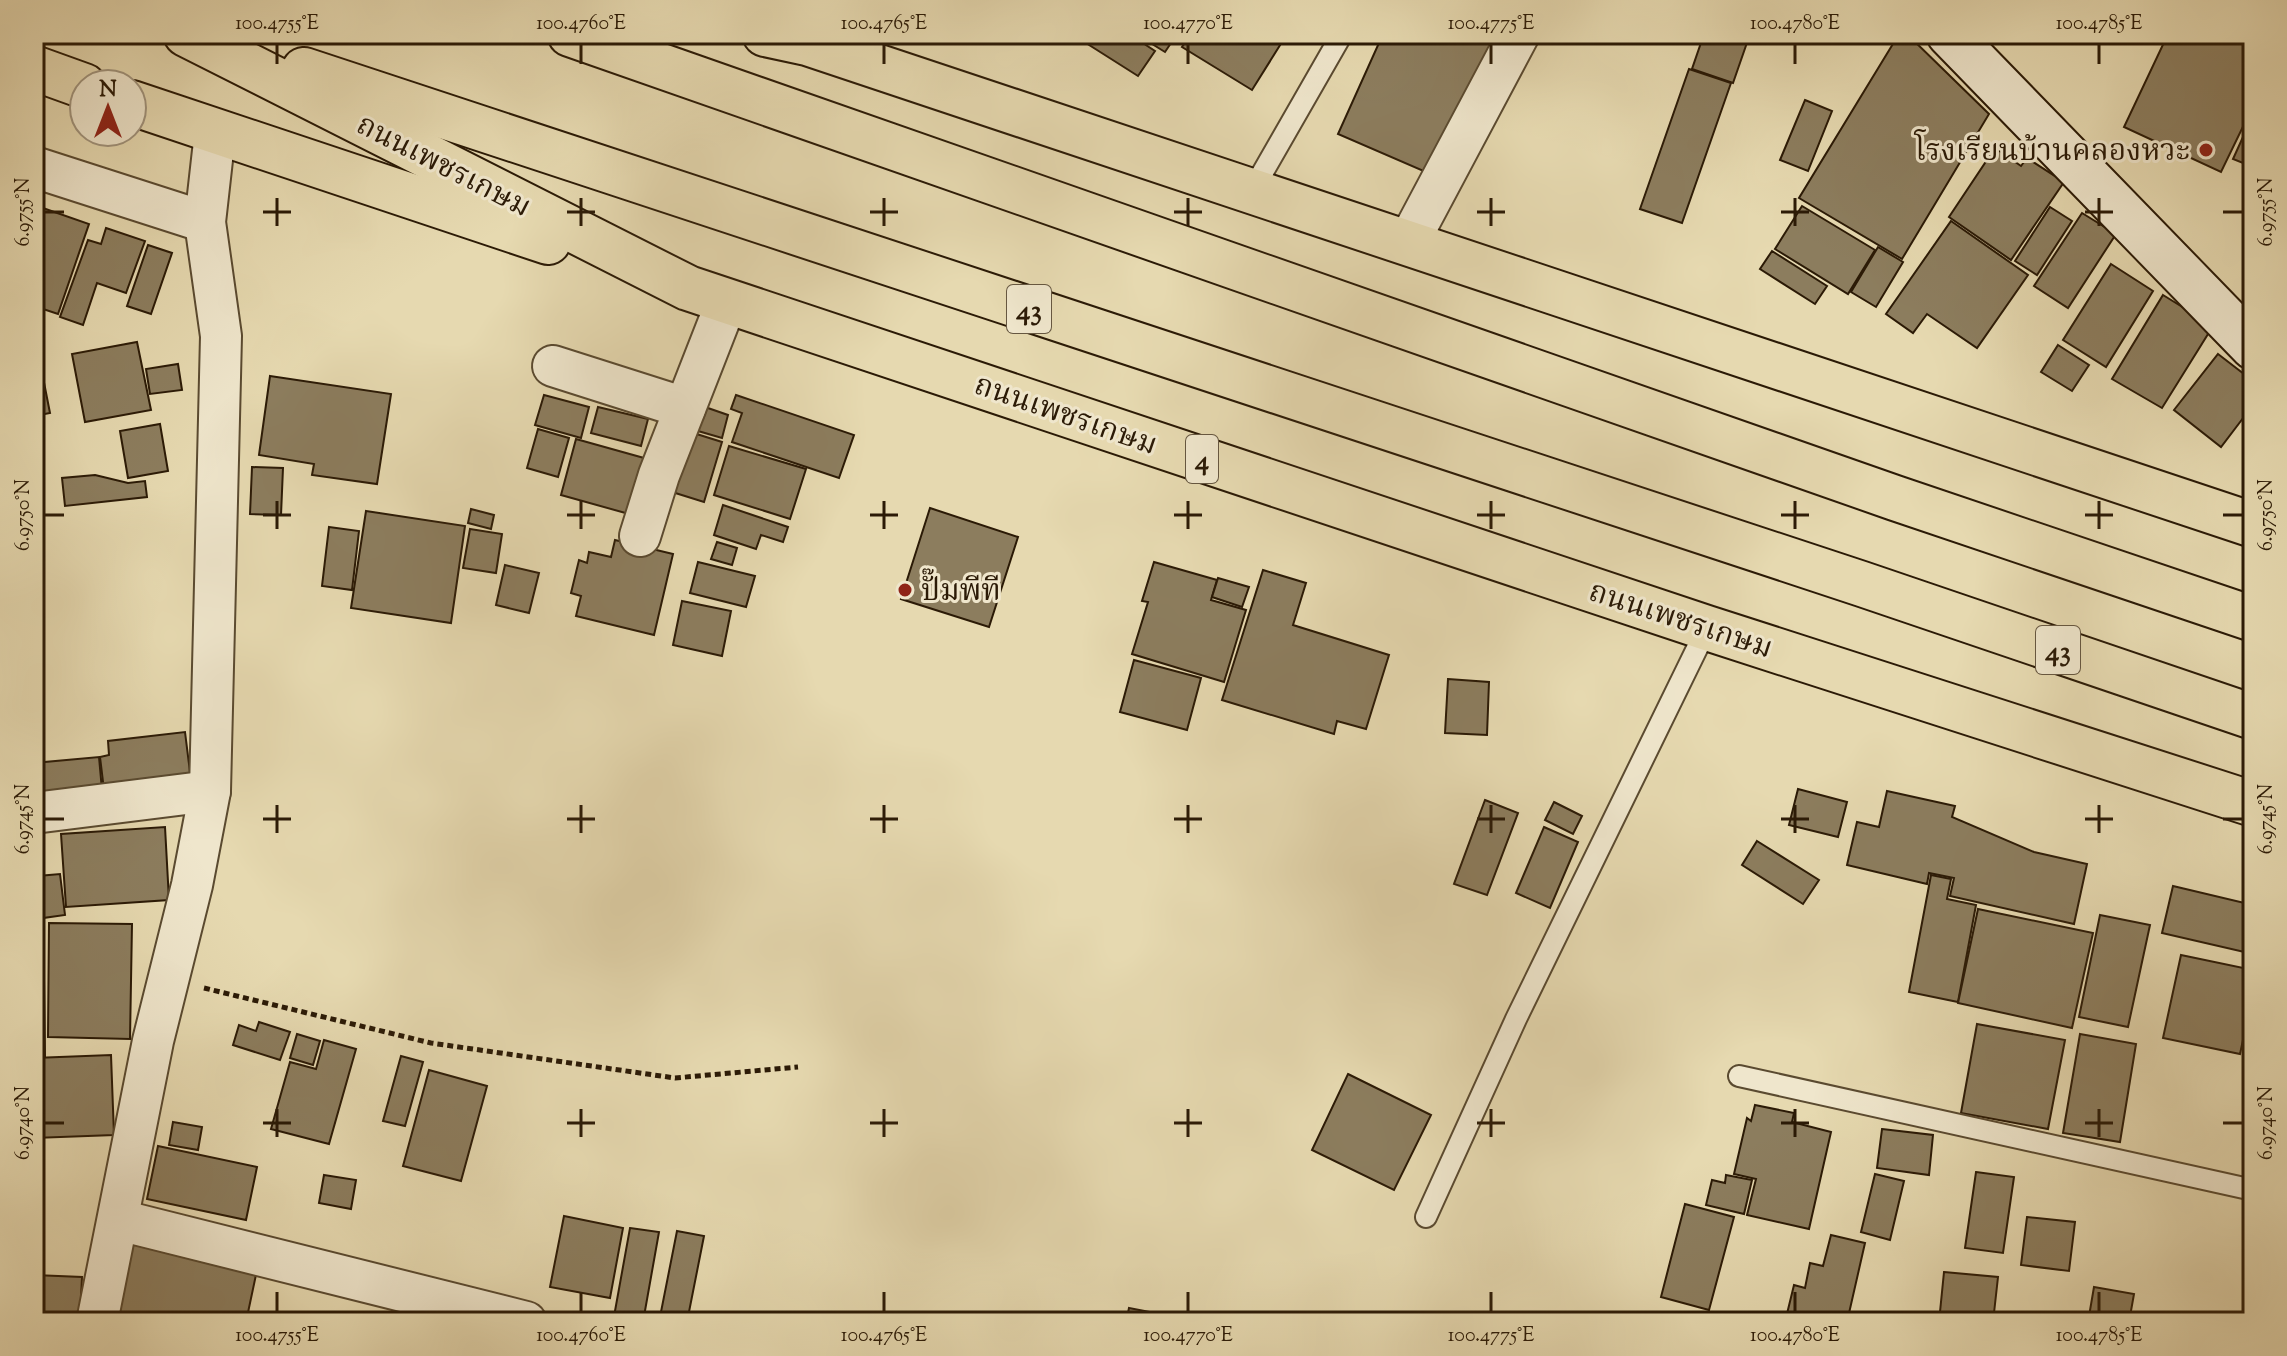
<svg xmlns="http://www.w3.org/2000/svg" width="2287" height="1356" font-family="'Sorts Mill Goudy','Noto Serif Thai',serif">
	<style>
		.building { fill: #8c7d5e; stroke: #2b1a06; stroke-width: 2 }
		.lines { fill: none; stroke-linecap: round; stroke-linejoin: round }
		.lane-casing { stroke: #5a4a30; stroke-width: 24 }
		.street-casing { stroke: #5a4a30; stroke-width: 44 }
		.secondary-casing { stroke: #2b1a06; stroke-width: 48 }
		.highway-casing { stroke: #2b1a06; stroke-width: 48 }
		.path { stroke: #2b1a06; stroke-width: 5; stroke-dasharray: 6 4; stroke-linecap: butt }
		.lane { stroke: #efe6cc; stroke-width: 20 }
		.street { stroke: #efe6cc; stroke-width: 40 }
		.secondary { stroke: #efe6cc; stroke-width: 44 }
		.highway { stroke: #e6d9b0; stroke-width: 44 }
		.ticks { fill: none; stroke: #2b1a06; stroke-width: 3 }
		.poi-dot { fill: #8f2418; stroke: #efe6cc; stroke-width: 3 }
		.labels { text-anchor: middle; stroke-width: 6; stroke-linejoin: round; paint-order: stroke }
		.shield { fill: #efe6cc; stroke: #665741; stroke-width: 2 }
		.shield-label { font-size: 28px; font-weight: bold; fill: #2b1a06 }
		.poi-label { font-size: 30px; fill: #2b1a06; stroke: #efe6cc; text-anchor: end }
		.street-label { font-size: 30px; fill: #2b1a06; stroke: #efe6cc }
		.neatline { fill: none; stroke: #2b1a06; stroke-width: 3 }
		.ticks-label { font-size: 20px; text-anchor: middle; fill: #2b1a06 }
	</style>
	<rect width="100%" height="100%" fill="#e6d9b0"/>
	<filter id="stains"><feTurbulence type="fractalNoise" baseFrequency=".0025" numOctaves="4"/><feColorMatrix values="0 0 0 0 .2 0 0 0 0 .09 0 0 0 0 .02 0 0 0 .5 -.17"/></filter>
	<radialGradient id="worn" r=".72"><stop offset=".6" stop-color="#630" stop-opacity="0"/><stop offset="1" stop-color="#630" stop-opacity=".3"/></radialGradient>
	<!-- building -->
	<g class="building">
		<polygon points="1092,34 1129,34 1155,51 1138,76 1086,43"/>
		<polygon points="1136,34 1177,34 1165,52"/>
		<polygon points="1191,34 1287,34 1252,90 1182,47"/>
		<polygon points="1383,34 1471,34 1494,44 1435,176 1338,134"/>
		<polygon points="1704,34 1750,34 1733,83 1692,69"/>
		<polygon points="1899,34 1907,34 1989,114 1902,259 1799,198"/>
		<polygon points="2168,34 2253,34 2253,106 2221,172 2124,127"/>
		<polygon points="1689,69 1731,83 1682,223 1640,209"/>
		<polygon points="1805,100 1832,111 1808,171 1780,160"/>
		<polygon points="2253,115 2253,167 2233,159"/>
		<polygon points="1995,148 2021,166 2027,158 2064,182 2011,260 1949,217"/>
		<polygon points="1802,206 1875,250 1848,294 1775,249"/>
		<polygon points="40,207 89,224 58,314 34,306 34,224"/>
		<polygon points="2050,207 2072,221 2037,275 2015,261"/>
		<polygon points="2082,213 2116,234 2068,308 2034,286"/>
		<polygon points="1951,221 2028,275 1977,348 1927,314 1913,333 1886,314"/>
		<polygon points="106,228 145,241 126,293 97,283 83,325 60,317 88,240 101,244"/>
		<polygon points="148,245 172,253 151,314 127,306"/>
		<polygon points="1878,247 1903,262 1876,307 1851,292"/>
		<polygon points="1772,251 1827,286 1815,304 1760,269"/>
		<polygon points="2111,264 2153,291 2106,367 2063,340"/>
		<polygon points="2163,295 2213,326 2162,408 2112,379"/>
		<polygon points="137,342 151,410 85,422 72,354"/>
		<polygon points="2058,345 2089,365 2072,391 2041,372"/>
		<polygon points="38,352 50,413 34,416 34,353"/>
		<polygon points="2218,354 2253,381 2253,405 2221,447 2174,410"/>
		<polygon points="178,364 182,390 150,394 146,369"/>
		<polygon points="270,376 391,394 377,484 312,475 314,464 259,455"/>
		<polygon points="544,395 589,407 581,438 535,425"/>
		<polygon points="736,395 854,435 839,478 732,442 742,413 731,409"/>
		<polygon points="598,407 648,419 641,446 591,433"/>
		<polygon points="705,407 728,415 722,438 698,431"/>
		<polygon points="160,424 168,471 128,478 120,431"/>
		<polygon points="538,429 569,438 558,477 527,468"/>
		<polygon points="687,431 722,442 704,502 669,491"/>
		<polygon points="576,439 644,458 629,514 561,495"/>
		<polygon points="729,446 806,469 790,519 714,495"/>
		<polygon points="252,467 283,468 281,515 250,514"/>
		<polygon points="95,475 128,483 145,481 147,497 65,506 62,478"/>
		<polygon points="723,505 788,527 783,542 761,535 756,549 714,535"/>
		<polygon points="930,508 1018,537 989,627 901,599"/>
		<polygon points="471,509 494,515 491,529 468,523"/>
		<polygon points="366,511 465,526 451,623 351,608"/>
		<polygon points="329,527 359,531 352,590 322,586"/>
		<polygon points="470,529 502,534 496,573 463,568"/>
		<polygon points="615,540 673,554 654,635 576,616 581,596 571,593 579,560 587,563 589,552 611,557"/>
		<polygon points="717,542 737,548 732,565 711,559"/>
		<polygon points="698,562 755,576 746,607 690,593"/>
		<polygon points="1154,562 1217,580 1211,600 1246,610 1224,682 1132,654 1148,602 1142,601"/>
		<polygon points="505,565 539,573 529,613 496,605"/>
		<polygon points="1263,570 1306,583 1293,625 1389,655 1366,729 1337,721 1334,734 1222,700"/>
		<polygon points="1218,578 1249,587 1242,607 1212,597"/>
		<polygon points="682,601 731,611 722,656 673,645"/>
		<polygon points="1134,660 1201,678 1187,730 1120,712"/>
		<polygon points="1448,679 1489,682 1487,735 1445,733"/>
		<polygon points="185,732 191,780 104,790 100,757 109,755 108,741"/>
		<polygon points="99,757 102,790 38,796 34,763"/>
		<polygon points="1798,789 1847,802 1838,837 1789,825"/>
		<polygon points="1887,791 1955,806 1952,817 2034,852 2087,864 2074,924 1950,896 1954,878 1929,873 1927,884 1847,865 1857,822 1879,827"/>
		<polygon points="1485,800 1518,813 1487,895 1454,884"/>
		<polygon points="1554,802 1582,816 1573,834 1545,820"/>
		<polygon points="165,827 169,900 66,907 61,834"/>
		<polygon points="1544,827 1578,842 1550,908 1516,893"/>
		<polygon points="1757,841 1819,880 1803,904 1742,865"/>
		<polygon points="60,874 65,915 43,918 38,876"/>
		<polygon points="1931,875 1951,879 1947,899 1976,905 1958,1002 1909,992"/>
		<polygon points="2173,886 2253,905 2253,954 2162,933"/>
		<polygon points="1978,909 2093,933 2072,1028 1958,1003"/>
		<polygon points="2100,915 2150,925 2128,1027 2079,1017"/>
		<polygon points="34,916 41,916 44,978 34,979"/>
		<polygon points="49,923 132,924 130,1039 48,1037"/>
		<polygon points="2181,955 2253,970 2253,993 2240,1054 2163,1038"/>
		<polygon points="34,980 44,980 45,1056 34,1056"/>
		<polygon points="259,1022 290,1032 280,1060 233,1045 239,1025 256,1031"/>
		<polygon points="1977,1024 2065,1040 2048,1129 1961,1113"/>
		<polygon points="297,1034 320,1041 313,1065 290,1058"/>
		<polygon points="2080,1034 2136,1044 2120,1142 2063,1133"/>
		<polygon points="324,1040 356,1049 329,1144 271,1129 290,1062 316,1069"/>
		<polygon points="111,1055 114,1135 34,1138 34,1058"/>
		<polygon points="401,1056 423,1062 405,1126 383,1121"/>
		<polygon points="429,1070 487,1086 461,1181 403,1166"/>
		<polygon points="1348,1074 1431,1115 1394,1190 1312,1150"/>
		<polygon points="1755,1105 1794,1113 1792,1122 1831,1132 1809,1229 1747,1215 1756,1179 1734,1174 1747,1118 1751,1121"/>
		<polygon points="173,1122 202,1127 198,1150 169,1145"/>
		<polygon points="1882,1129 1933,1135 1929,1175 1877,1168"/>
		<polygon points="158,1146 257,1167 246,1220 147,1199"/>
		<polygon points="1976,1172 2014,1177 2003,1253 1965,1248"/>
		<polygon points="1875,1174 1904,1181 1890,1240 1861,1232"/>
		<polygon points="324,1175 356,1180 351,1209 319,1203"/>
		<polygon points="1726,1175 1752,1180 1744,1214 1706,1205 1712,1180 1725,1183"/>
		<polygon points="1685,1204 1734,1217 1709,1310 1661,1297"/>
		<polygon points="564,1216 623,1228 610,1298 550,1287"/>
		<polygon points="2027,1217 2075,1222 2069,1271 2021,1265"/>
		<polygon points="630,1228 659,1232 643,1322 613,1322"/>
		<polygon points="677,1231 704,1236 687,1322 659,1322"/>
		<polygon points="1831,1235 1865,1243 1847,1322 1785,1322 1794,1285 1805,1288 1810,1263 1823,1266"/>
		<polygon points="119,1241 257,1270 246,1322 102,1322"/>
		<polygon points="1944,1272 1998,1277 1993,1322 1939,1322"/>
		<polygon points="34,1275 82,1277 80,1318 34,1315"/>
		<polygon points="2094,1287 2134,1294 2129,1322 2088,1322"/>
		<polygon points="1129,1308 1150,1312 1148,1322 1126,1322"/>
	</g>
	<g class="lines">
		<defs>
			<g id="lane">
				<polyline points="1252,191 1342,34"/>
				<polyline points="1739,1076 2253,1190"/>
				<polyline points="1426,1217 1516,1019 1707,628"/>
			</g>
			<g id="street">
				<polyline points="34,167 205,222"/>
				<polyline points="1408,243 1519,34"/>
				<polyline points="553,366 685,408"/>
				<polyline points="640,536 659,475 727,301"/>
				<polyline points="34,813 210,791"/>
				<polyline points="119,1220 526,1322"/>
				<polyline points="97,1322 153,1041 192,885 210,791 221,336 205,222 215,133"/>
			</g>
			<polyline id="secondary" points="1949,34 2253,347"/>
			<g id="highway">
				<polyline points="186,34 688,288 1707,628 2253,804"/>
				<polyline points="570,34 1895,498 2253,619"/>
				<polyline points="765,34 807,43 2253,525"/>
				<polyline points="34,68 84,86"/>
				<polyline points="304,70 1862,584 2253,717"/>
				<polyline points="132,103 548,242"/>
			</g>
		</defs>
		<!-- lane casing -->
		<use href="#lane" class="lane-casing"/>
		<!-- street casing -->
		<use href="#street" class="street-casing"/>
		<!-- secondary casing -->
		<use href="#secondary" class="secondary-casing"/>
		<!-- highway casing -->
		<use href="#highway" class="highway-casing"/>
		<!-- path -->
		<polyline class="path" points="204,988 431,1043 675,1078 798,1067"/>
		<!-- lane -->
		<use href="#lane" class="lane"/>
		<!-- street -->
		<use href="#street" class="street"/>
		<!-- secondary -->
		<use href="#secondary" class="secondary"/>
		<!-- highway -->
		<use href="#highway" class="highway"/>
	</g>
	<!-- ticks -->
	<path class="ticks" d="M277,44V64M581,44V64M884,44V64M1188,44V64M1491,44V64M1795,44V64M2099,44V64M277,198V226M581,198V226M884,198V226M1188,198V226M1491,198V226M1795,198V226M2099,198V226M44,212H64M263,212H291M567,212H595M870,212H898M1174,212H1202M1477,212H1505M1781,212H1809M2085,212H2113M2223,212H2243M277,501V529M581,501V529M884,501V529M1188,501V529M1491,501V529M1795,501V529M2099,501V529M44,515H64M263,515H291M567,515H595M870,515H898M1174,515H1202M1477,515H1505M1781,515H1809M2085,515H2113M2223,515H2243M277,805V833M581,805V833M884,805V833M1188,805V833M1491,805V833M1795,805V833M2099,805V833M44,819H64M263,819H291M567,819H595M870,819H898M1174,819H1202M1477,819H1505M1781,819H1809M2085,819H2113M2223,819H2243M277,1109V1137M581,1109V1137M884,1109V1137M1188,1109V1137M1491,1109V1137M1795,1109V1137M2099,1109V1137M44,1123H64M263,1123H291M567,1123H595M870,1123H898M1174,1123H1202M1477,1123H1505M1781,1123H1809M2085,1123H2113M2223,1123H2243M277,1292V1312M581,1292V1312M884,1292V1312M1188,1292V1312M1491,1292V1312M1795,1292V1312M2099,1292V1312"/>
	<!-- markers -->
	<g class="poi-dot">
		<circle cx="2206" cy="150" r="8"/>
		<circle cx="905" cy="590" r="8"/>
	</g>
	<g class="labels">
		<!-- shield labels -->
		<g class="shield">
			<rect x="1007" y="285" width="44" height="48" rx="6"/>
			<rect x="1186" y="435" width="32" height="48" rx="6"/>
			<rect x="2036" y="626" width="44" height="48" rx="6"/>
		</g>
		<g class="shield-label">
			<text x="1029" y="319">43</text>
			<text x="1202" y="469">4</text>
			<text x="2058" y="660">43</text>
		</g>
		<!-- poi labels -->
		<g class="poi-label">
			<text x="2190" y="160">โรงเรียนบ้านคลองหวะ</text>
			<text x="921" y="600" text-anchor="start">ปั๊มพีที</text>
		</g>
		<!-- street labels -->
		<g class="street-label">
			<text transform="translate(444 165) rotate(27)" y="10">ถนนเพชรเกษม</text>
			<text transform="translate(1066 414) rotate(19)" y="10">ถนนเพชรเกษม</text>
			<text transform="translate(1681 619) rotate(18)" y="10">ถนนเพชรเกษม</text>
		</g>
	</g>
	<!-- margin -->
	<rect width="2287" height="1356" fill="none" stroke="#e6d9b0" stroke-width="88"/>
	<!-- north arrow -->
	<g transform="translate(108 108)"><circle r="38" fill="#efe6cc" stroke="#a1947d" stroke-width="2"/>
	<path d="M0-6L14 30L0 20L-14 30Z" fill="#8f2418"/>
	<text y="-12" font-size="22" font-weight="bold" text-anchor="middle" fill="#2b1a06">N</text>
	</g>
	<rect x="44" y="44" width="2199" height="1268" class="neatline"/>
	<g class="ticks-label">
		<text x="277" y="29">100.4755°E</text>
		<text x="581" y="29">100.4760°E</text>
		<text x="884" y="29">100.4765°E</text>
		<text x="1188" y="29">100.4770°E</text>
		<text x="1491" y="29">100.4775°E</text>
		<text x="1795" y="29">100.4780°E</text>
		<text x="2099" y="29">100.4785°E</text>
		<text transform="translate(22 212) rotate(-90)" y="7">6.9755°N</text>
		<text transform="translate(2265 212) rotate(-90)" y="7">6.9755°N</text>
		<text transform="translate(22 515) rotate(-90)" y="7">6.9750°N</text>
		<text transform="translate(2265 515) rotate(-90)" y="7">6.9750°N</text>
		<text transform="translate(22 819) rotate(-90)" y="7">6.9745°N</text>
		<text transform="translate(2265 819) rotate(-90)" y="7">6.9745°N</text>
		<text transform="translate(22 1123) rotate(-90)" y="7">6.9740°N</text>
		<text transform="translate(2265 1123) rotate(-90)" y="7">6.9740°N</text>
		<text x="277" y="1341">100.4755°E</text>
		<text x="581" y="1341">100.4760°E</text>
		<text x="884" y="1341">100.4765°E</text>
		<text x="1188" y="1341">100.4770°E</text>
		<text x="1491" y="1341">100.4775°E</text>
		<text x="1795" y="1341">100.4780°E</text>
		<text x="2099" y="1341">100.4785°E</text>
	</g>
	<rect width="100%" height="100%" filter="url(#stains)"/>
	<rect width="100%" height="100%" fill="url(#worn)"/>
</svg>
